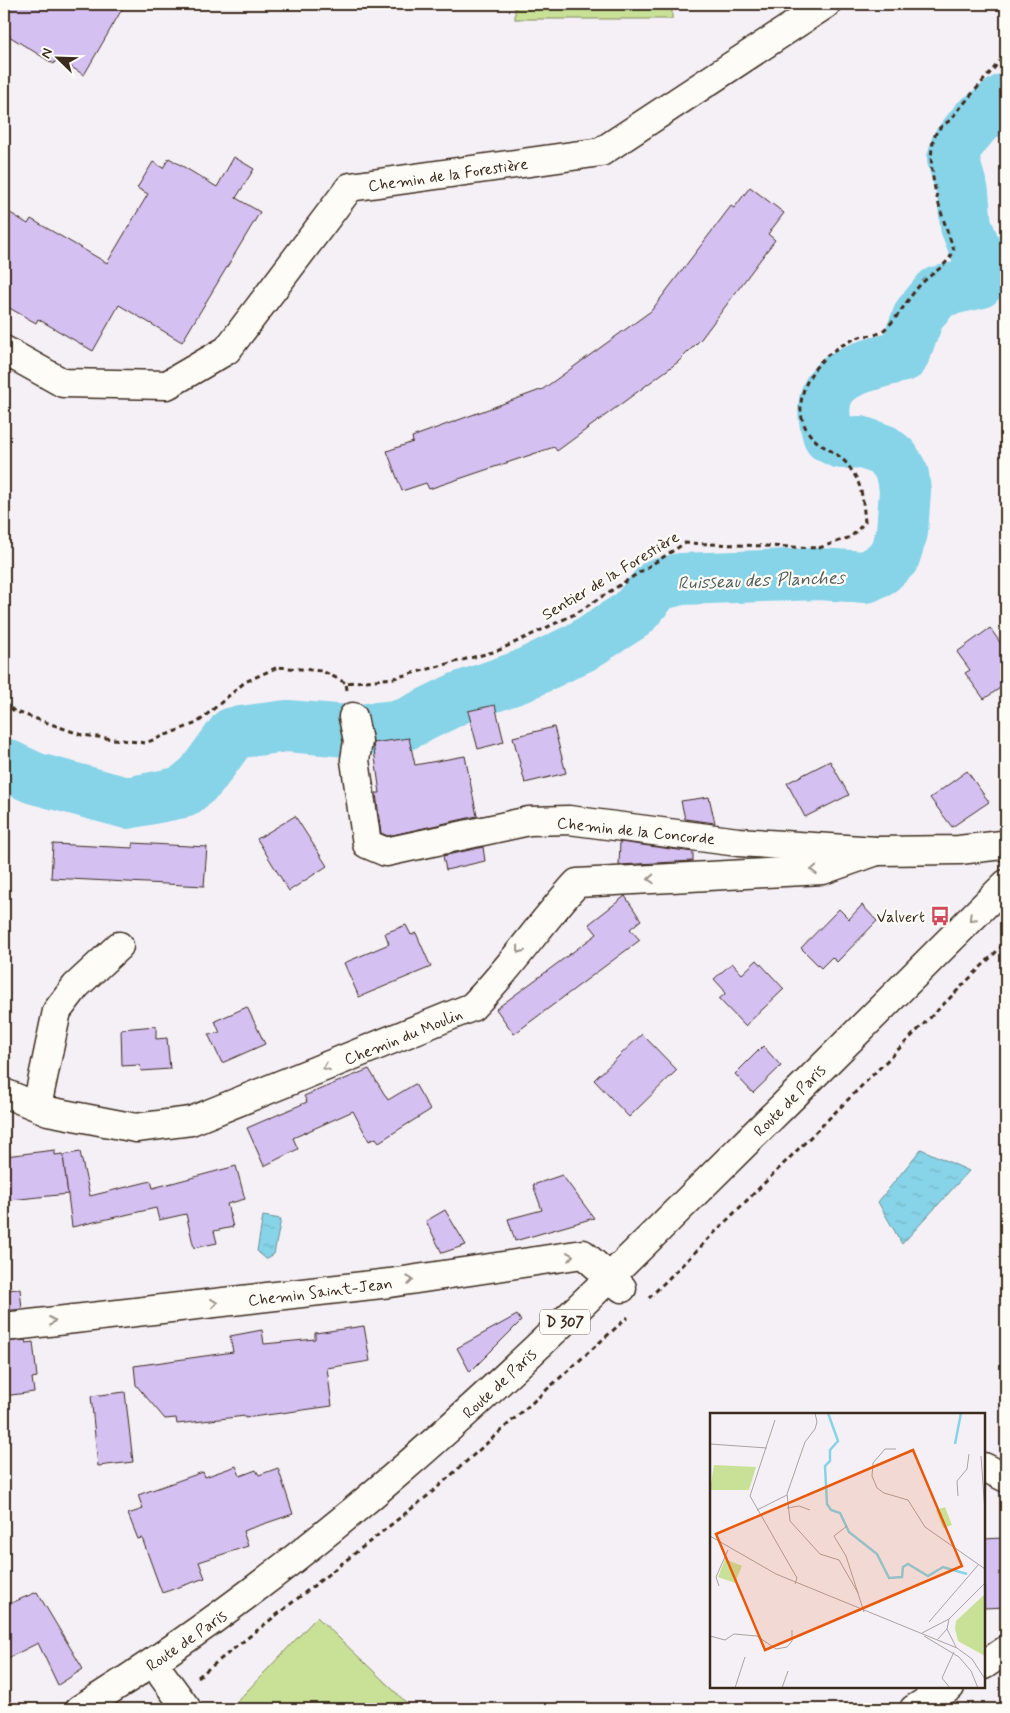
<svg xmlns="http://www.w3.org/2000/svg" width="1010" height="1713" font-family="Mynerve,sans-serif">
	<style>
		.green { fill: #c8e197; stroke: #82865a }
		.water { fill: url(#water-ripples); stroke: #698f97 }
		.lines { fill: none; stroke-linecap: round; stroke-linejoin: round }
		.river { stroke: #87d3e7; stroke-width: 52 }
		.building { fill: #d4c0f1; stroke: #3b2a1e }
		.street-casing { stroke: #3b2a1e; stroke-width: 31 }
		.primary-casing { stroke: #3b2a1e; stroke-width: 31 }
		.path { stroke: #3b2a1e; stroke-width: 3; stroke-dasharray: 5 4; stroke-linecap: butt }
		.street { stroke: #fdfcf7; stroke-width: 28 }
		.primary { stroke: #fdfcf7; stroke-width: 28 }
		.oneway { stroke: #9c938a }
		.labels { text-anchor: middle; stroke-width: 4.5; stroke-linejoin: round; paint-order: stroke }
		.shield { fill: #fdfcf7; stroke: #75695f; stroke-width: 1 }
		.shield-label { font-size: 15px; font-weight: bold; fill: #3b2a1e }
		.street-label { font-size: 16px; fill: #3b2a1e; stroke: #fdfcf7 }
		.poi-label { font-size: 16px; fill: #3b2a1e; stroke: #fdfcf7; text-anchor: end }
		.water-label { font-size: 18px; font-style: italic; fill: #525d5a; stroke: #fdfcf7 }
		.inset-river { fill: none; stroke: #87d3e7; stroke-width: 2.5 }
		.inset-road { fill: none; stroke: #aba1a0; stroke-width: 1 }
		.view { fill: #e8590c; fill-opacity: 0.15; stroke: #e8590c; stroke-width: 2.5 }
		.inset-edge { fill: none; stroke: #3b2a1e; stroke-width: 2.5 }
	</style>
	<defs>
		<pattern id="water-ripples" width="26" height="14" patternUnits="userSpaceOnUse" patternTransform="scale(1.25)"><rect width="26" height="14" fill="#87d3e7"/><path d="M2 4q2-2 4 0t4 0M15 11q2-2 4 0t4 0" fill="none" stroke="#75b5c6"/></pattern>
	</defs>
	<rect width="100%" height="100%" fill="#f5f0f6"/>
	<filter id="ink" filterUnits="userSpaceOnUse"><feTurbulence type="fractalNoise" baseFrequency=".02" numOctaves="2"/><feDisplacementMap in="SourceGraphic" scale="10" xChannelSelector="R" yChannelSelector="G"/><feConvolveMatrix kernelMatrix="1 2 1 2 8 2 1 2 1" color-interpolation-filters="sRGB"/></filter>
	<g filter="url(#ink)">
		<!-- green -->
		<g class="green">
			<rect x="515" y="4" width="157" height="15"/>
			<polygon points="317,1617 413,1709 230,1709"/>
		</g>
		<!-- water -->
		<g class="water">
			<polygon points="921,1149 969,1171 902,1244 878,1202"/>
			<polygon points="263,1216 281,1219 274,1254 266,1259 257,1251"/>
		</g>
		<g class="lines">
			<!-- river -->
			<path class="river" d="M4,764L34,778L127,803L183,792L201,777L233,733L287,726L348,731L404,725L459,698L522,676L581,647L633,614L657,585L681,579L818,574L866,577L880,570L894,557L902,532L905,491L903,475L894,459L883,450L860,442L841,443L829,437C809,374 855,369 903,356L919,315L938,292L978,283L984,271L966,226L963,193L953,159L957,145L975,122L1006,99"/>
		</g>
		<!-- building -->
		<g class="building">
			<polygon points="4,4 125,4 84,75 57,58 54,64 4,33"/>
			<polygon points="234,157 254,169 236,198 260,212 182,342 119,305 93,351 38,319 36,323 4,305 4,209 28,224 31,219 107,263 148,194 137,188 153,162 163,168 169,158 217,187"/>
			<polygon points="750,187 784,213 768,234 775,240 701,339 678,362 557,451 554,447 429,489 426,483 402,491 387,451 413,442 412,437 543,389 651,311 731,206 734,208"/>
			<polygon points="990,628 1006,651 1006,684 984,699 965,673 970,670 957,652"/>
			<polygon points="495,705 504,742 478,749 468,711"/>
			<polygon points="554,727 566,773 525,783 513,737"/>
			<polygon points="409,738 415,765 465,756 477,816 388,836 381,833 376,793 380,793 373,743"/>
			<polygon points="830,761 849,795 805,817 787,783"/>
			<polygon points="967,771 989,802 952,827 930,798"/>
			<polygon points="709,797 715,823 685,819 681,801"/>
			<polygon points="295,816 327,866 289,891 257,839"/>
			<polygon points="620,842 693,852 693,861 619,865"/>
			<polygon points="133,843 207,847 204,886 51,878 53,844 133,848"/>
			<polygon points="483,847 485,861 446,870 443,856"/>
			<polygon points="625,896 641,920 630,929 640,940 514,1034 496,1009 597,934 589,924"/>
			<polygon points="862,905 877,921 837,962 832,957 821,968 801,948 839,909 849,919"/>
			<polygon points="406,925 411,935 416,933 431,967 359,997 344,963 389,944 385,933"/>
			<polygon points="757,960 784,989 745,1026 719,999 725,994 724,990 714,979 732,963 742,974"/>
			<polygon points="247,1007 265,1044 222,1063 208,1034 220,1033 215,1021"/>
			<polygon points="156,1026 156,1039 167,1038 170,1069 141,1071 140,1065 122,1066 121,1029"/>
			<polygon points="642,1034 677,1070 629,1117 594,1080"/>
			<polygon points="763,1046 781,1066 753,1093 735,1074"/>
			<polygon points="369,1069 388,1100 415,1084 430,1110 379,1142 376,1138 369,1141 353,1111 293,1138 298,1149 264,1166 247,1128 307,1102 304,1096"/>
			<polygon points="55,1150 55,1155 63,1154 68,1194 10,1200 5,1156"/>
			<polygon points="80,1152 90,1196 151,1181 153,1188 236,1166 245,1199 227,1204 233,1227 214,1231 217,1243 194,1248 186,1214 159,1220 156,1208 72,1227 63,1155"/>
			<polygon points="562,1175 594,1218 515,1241 508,1219 542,1210 533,1185"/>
			<polygon points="445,1210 466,1245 442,1253 426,1221"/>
			<polygon points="20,1289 22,1309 4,1311 4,1290"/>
			<polygon points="517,1315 521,1321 470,1372 457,1348"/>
			<polygon points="364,1326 370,1361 327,1368 332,1406 245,1418 245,1416 177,1424 176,1418 165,1419 136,1385 134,1366 233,1352 230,1336 262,1330 264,1344 315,1339 315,1333"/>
			<polygon points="25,1340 26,1343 33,1342 37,1377 32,1378 34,1392 4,1396 4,1342"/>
			<polygon points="125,1392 133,1462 98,1466 91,1396"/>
			<polygon points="236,1466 240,1476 256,1470 259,1475 278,1468 293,1514 243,1531 248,1546 199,1562 205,1578 162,1593 142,1538 138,1539 128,1514 143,1509 138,1495 203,1472 205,1477"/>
			<polygon points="1002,1538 1006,1607 984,1608 984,1539"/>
			<polygon points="37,1592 83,1669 58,1685 38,1643 4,1660 4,1606"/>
		</g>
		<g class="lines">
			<defs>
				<g id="street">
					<polyline points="4,350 63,383 167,385 227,350 350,187 601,152 826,4"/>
					<polyline points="353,717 358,741 355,760 367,844 386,852 529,821 569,820 738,842 877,851 959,850 1002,845 1006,847"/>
					<path d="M4,1093L48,1111L136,1128L191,1121L472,1007C510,969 540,923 577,883L823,870L877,851"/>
					<polyline points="37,1106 57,1011 76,986 119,946"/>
					<polyline points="4,1327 390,1283 583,1254 622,1288"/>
					<polyline points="984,1467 1006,1478"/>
					<polyline points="984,1665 1006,1650"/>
					<polyline points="162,1675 187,1709"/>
					<polyline points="914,1709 950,1687"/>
				</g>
				<path id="primary" d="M80,1709C306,1570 500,1388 687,1201C794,1096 900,989 1006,884"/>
			</defs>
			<!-- street casing -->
			<use href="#street" class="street-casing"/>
			<!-- primary casing -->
			<use href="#primary" class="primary-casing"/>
			<!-- path -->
			<g class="path">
				<path d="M347,690L346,683L394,678L497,651L575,614L685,543L819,548L851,537L865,522C863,504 863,486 852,471C839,450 826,452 812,437C789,411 805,373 829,354C838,347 852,339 863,336C870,335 875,336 881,332C898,320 906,300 920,285C932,272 947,267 954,250C943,219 921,162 937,131C940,127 945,124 949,121L1006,54"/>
				<polyline points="4,702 14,711 82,735 145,743 197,723 245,682 278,667 322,671 346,683"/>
				<polyline points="649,1298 1006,942"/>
				<polyline points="198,1677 430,1494 628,1317"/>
			</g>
			<!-- street -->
			<use href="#street" class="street"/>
			<!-- primary -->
			<use href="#primary" class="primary"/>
		</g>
		<!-- one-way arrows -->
		<defs><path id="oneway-chevron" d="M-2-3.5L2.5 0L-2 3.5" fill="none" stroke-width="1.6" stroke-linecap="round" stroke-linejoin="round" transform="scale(1.25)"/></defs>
		<g class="oneway">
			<use href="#oneway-chevron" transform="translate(814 870) rotate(177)"/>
			<use href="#oneway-chevron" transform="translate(651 879) rotate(177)"/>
			<use href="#oneway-chevron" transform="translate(972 918) rotate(135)"/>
			<use href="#oneway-chevron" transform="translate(520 950) rotate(128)"/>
			<use href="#oneway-chevron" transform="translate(326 1067) rotate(158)"/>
			<use href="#oneway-chevron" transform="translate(570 1256) rotate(-9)"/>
			<use href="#oneway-chevron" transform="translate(410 1280) rotate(-9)"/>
			<use href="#oneway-chevron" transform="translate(214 1303) rotate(-7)"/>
			<use href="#oneway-chevron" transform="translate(52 1321) rotate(-7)"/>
		</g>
	</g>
	<!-- icons -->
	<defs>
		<symbol id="bus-bare" viewBox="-9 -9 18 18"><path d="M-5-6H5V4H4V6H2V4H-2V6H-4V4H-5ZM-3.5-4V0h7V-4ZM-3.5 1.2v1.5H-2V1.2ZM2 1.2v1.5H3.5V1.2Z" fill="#d1495b" stroke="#fdfcf7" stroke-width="2.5" paint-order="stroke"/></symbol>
	</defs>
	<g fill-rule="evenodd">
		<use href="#bus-bare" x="926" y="902" width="28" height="28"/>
	</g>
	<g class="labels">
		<!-- shield labels -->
		<rect class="shield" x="540" y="1309.5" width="50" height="25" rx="4"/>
		<g class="shield-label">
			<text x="565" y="1327">D 307</text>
		</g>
		<!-- street labels -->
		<g class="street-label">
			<text transform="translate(448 174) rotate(-8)" y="6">Chemin de la Forestière</text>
			<text transform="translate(610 575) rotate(-31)" y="6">Sentier de la Forestière</text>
			<text transform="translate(636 830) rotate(6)" y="6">Chemin de la Concorde</text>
			<text transform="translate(403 1036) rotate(-22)" y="6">Chemin du Moulin</text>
			<text transform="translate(789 1100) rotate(-45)" y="6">Route de Paris</text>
			<text transform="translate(320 1291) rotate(-7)" y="6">Chemin Saint-Jean</text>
			<text transform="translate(499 1383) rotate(-43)" y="6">Route de Paris</text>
			<text transform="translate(186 1640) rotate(-35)" y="6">Route de Paris</text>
		</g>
		<!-- poi labels -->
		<g class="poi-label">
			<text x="925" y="922">Valvert</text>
		</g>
		<!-- water labels -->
		<g class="water-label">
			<text transform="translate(761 580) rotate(-2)" y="6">Ruisseau des Planches</text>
		</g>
	</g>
	<!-- overview -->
	<g transform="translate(710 1413)">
		<rect width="275" height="275" fill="#f5f0f6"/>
		<path d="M4,52L46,54L39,77H0ZM235,94L242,112L233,115L226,97ZM15,146L32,153L25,170L8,164Z" fill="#c8e197"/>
		<path d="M275,181V243L248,228L245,216L246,208Z" fill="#c8e197"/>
		<path class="inset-river" d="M118,0L128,28L120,37V48L115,53L117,91L121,97L130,100L139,119L167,141L179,165L192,164L193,154L198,151L218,163L233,154L257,161M245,31L251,0"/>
		<path class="inset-road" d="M105,0L107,9L105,16L95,29L77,81L80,108L110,141L129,147L148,180M65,7L40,83L87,165L85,171M0,31L57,35M186,36H175L163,50L162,63L167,75L174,80L198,87L215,114L275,156M271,43L275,99M248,83L247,68L257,56L259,41M77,95L89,93L100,97M47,97L77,82M137,113L124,123L136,143L154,199M0,123L66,161L247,235L262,246L275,266M9,173L6,164L18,137M219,209L269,151M237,216L246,234M212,220L239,206L275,170M0,223L15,227L24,221L47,223L66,236L77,234L82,228V217M214,223L249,244L261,258L268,275M228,226L237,216L239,206M25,275L35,244M72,275L78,258M240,275L232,265L244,239"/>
		<path class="view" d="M203,37L252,153L55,237L6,121Z"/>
		<rect width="275" height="275" class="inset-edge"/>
	</g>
	<!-- margin -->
	<rect width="1010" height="1713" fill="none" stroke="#fdfcf7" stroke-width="20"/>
	<rect x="10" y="10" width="990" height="1693" fill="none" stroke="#3b2a1e" stroke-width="2" filter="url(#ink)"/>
	<!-- north arrow -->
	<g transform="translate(58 58) rotate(293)" stroke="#fdfcf7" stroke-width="4" paint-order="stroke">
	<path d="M0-4L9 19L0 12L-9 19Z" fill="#3b2a1e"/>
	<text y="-8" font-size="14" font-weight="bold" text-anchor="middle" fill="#3b2a1e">N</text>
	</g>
</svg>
